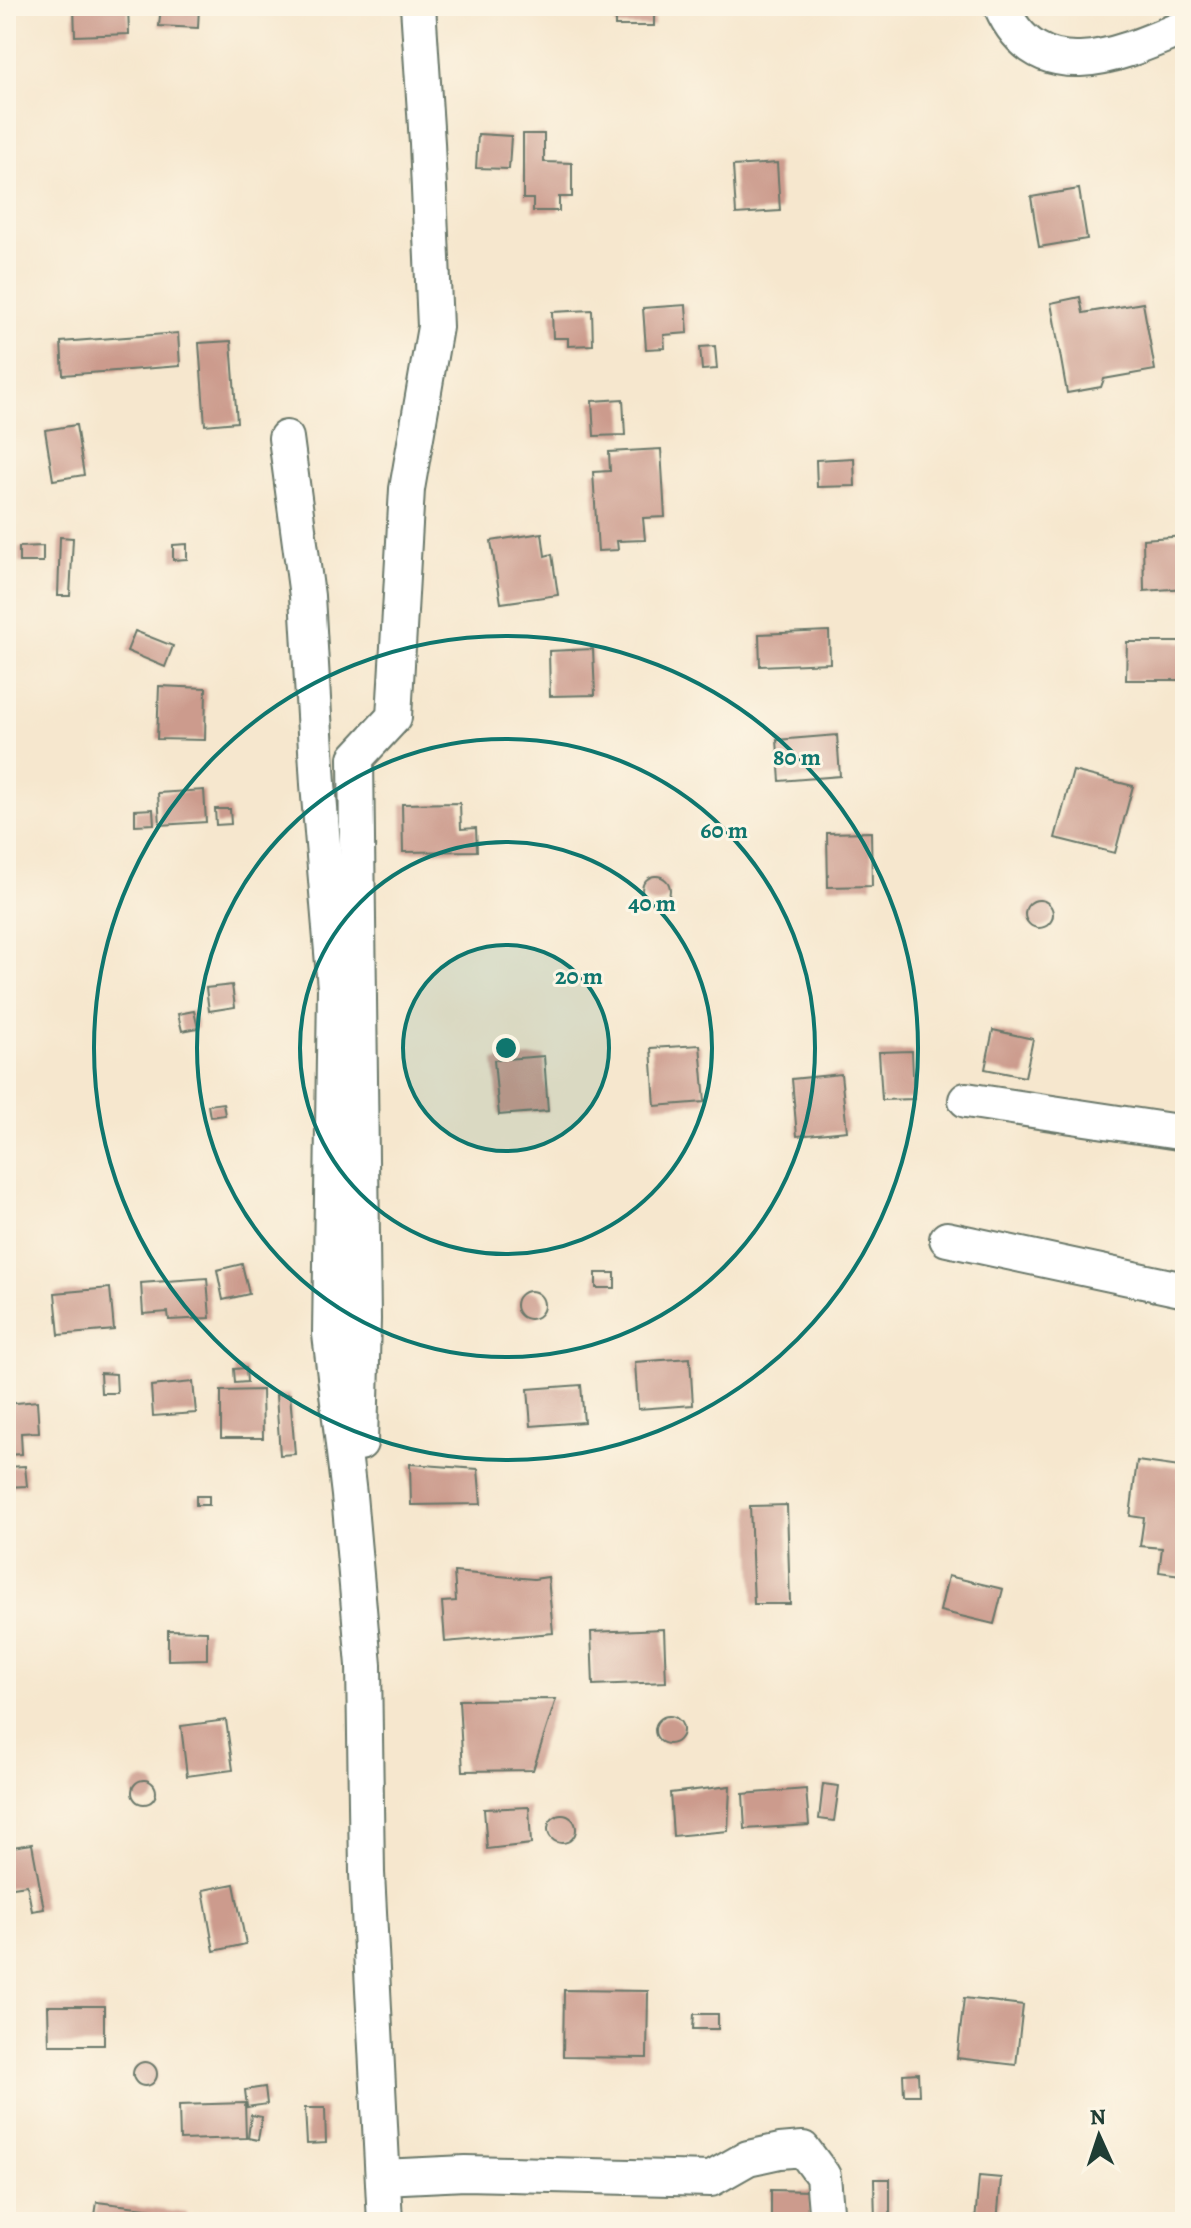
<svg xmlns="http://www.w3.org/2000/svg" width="1191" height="2228" font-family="Alegreya,serif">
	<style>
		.building { fill: #cc9b8d }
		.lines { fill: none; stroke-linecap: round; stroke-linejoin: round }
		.minor-casing { stroke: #6a786a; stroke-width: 38 }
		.minor { stroke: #fff; stroke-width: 34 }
		.ring { fill: none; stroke: #0f766e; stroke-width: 4 }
		.centre { fill: #0f766e; stroke: #fcf5e5; stroke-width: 4 }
		.ring-label { font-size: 24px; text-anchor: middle; font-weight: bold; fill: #0f766e; stroke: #fcf5e5; stroke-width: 6; stroke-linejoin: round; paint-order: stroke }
	</style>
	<rect width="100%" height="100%" fill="#fcf5e5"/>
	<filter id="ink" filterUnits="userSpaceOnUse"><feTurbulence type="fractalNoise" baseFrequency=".0125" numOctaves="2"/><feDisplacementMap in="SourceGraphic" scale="16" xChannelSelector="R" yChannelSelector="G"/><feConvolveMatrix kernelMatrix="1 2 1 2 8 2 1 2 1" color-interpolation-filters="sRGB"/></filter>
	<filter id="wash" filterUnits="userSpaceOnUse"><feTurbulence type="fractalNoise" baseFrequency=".006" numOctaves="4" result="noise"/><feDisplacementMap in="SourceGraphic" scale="32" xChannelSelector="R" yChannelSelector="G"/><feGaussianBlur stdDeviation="1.8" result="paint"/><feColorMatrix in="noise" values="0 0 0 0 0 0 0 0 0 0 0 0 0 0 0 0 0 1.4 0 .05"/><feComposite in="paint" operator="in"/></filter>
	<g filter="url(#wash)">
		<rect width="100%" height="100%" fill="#f6e7ce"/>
		<g id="blocks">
			<!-- building -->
			<g class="building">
				<polygon points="74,6 128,6 129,34 75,36"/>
				<polygon points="161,6 199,6 198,28 159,26"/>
				<rect x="615" y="6" width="39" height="20"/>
				<polygon points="478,134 511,136 509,169 476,168"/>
				<polygon points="523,134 544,134 544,162 572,163 572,197 559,197 559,211 533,211 533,199 523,199"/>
				<polygon points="777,163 780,211 736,214 733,166"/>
				<polygon points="1079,189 1087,239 1039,247 1031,197"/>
				<polygon points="1080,297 1083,313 1143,303 1155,370 1104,379 1101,387 1067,393 1051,303"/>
				<polygon points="686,305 688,333 664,335 665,348 646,349 643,308"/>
				<polygon points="592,310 593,345 568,346 568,338 553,338 552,312"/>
				<polygon points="178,333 180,366 63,375 61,342"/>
				<polygon points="231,341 237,422 205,425 199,343"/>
				<polygon points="715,346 717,369 702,370 700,347"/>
				<polygon points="623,399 625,435 594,436 592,401"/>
				<polygon points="76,425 84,475 53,480 45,430"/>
				<polygon points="661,449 665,517 643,518 645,540 617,541 618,550 598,551 593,472 610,471 609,452"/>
				<polygon points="854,458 855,486 817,487 816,460"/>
				<polygon points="542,533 545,556 552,554 558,595 501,603 491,541"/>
				<polygon points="1185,536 1185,588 1144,591 1143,539"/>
				<polygon points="60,537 73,538 70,596 58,596"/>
				<polygon points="187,544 187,559 173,560 173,545"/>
				<polygon points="43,546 43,562 19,562 19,547"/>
				<polygon points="135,631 173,646 165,667 127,651"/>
				<polygon points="829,631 830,663 760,666 759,634"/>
				<polygon points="1127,642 1185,642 1185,680 1126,680"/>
				<polygon points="593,649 595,695 550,696 549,651"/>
				<polygon points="159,686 206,688 205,740 157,739"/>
				<polygon points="837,735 840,776 780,781 777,740"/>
				<polygon points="1073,771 1133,786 1115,853 1055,838"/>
				<polygon points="204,790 206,822 160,825 158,793"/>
				<polygon points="460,803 461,829 476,828 477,851 403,852 402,804"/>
				<polygon points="153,809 154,824 135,825 135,810"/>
				<polygon points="215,809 230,809 231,824 216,825"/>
				<polygon points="871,832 872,886 828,887 827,833"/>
				<circle cx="656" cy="890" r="14"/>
				<circle cx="1039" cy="914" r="14"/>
				<polygon points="232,985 235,1007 209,1011 206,988"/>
				<polygon points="194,1011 198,1028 182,1031 178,1014"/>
				<polygon points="993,1030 1033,1039 1025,1077 985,1069"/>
				<polygon points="700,1045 705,1102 655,1106 651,1048"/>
				<polygon points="912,1051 914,1099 882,1100 879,1052"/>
				<polygon points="544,1056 548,1111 499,1115 494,1060"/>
				<polygon points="841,1074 847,1131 797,1136 792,1079"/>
				<polygon points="223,1103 225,1115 210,1117 208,1105"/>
				<polygon points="242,1264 249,1294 223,1300 217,1270"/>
				<rect x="596" y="1273" width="19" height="15"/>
				<polygon points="207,1278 210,1318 169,1320 168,1312 143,1314 141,1283"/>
				<polygon points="110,1288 114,1330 59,1335 55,1293"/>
				<circle cx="530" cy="1305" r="14"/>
				<polygon points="690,1358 693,1405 638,1409 635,1362"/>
				<polygon points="246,1368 247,1382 235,1383 234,1369"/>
				<polygon points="100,1373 116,1374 117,1393 101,1393"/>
				<polygon points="193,1382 196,1413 153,1416 151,1386"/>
				<polygon points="581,1385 584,1422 531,1426 528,1389"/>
				<polygon points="262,1390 263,1438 221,1438 221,1391"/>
				<polygon points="290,1394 295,1454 280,1455 276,1395"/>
				<polygon points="37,1401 39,1432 21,1433 22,1454 6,1455 6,1404"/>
				<polygon points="1137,1461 1180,1467 1178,1478 1185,1479 1185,1542 1181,1575 1159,1572 1162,1548 1140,1546 1144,1518 1130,1516"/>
				<polygon points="410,1464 478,1469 481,1504 411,1505"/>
				<polygon points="25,1466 27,1486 6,1487 6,1467"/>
				<rect x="196" y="1496" width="13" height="9"/>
				<polygon points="787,1505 790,1604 754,1604 750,1506"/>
				<polygon points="454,1572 534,1579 548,1577 553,1633 445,1642 442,1602 456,1601"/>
				<polygon points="948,1576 1003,1589 994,1624 940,1611"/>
				<polygon points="664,1629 666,1682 593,1685 591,1632"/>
				<polygon points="168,1630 207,1631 207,1659 168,1660"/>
				<polygon points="556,1699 533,1770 463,1771 459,1700"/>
				<circle cx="669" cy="1730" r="14"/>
				<polygon points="226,1720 233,1770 187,1776 181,1726"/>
				<circle cx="144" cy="1792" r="12"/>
				<polygon points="823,1784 839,1786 834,1821 819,1819"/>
				<polygon points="730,1786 728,1831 673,1836 670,1793"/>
				<polygon points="806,1789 809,1825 745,1829 743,1794"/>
				<polygon points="529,1807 531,1844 487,1849 484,1809"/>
				<circle cx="562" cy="1829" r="14"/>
				<polygon points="32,1844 44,1909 32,1911 27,1885 7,1888 6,1884 6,1848"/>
				<polygon points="234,1884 246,1944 214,1951 203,1890"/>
				<polygon points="564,1990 648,1991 647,2058 563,2057"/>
				<polygon points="964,1998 1023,2005 1016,2065 957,2058"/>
				<polygon points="48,2006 104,2006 104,2045 49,2045"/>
				<polygon points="694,2014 718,2014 718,2029 693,2029"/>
				<circle cx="145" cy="2074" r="12"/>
				<polygon points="918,2073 919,2095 904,2095 903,2074"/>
				<polygon points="265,2087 267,2104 247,2107 245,2090"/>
				<polygon points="245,2103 246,2138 180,2140 179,2105"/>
				<polygon points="305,2108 325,2108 326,2143 307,2144"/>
				<polygon points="251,2115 262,2117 258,2140 248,2138"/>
				<polygon points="979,2176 1001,2178 997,2222 975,2222"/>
				<polygon points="874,2179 890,2179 890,2222 875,2222"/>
				<polygon points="771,2190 811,2191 810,2218 771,2217"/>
				<polygon points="97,2202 187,2213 186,2222 94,2222"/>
			</g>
		</g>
	</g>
	<g filter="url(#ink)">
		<use href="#blocks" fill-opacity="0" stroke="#6a786a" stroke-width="2"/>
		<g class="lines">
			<defs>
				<g id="minor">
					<path d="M1001,6C1039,92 1121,54 1185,27"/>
					<polyline points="286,438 307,596 318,784 335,988 330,1334 349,1495 364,1665 367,1873 385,2222"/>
					<polyline points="966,1100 1185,1133"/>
					<polyline points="947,1239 1185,1290"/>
					<polyline points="360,1443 363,1319 356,758 394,717 407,489 435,327 427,143 418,6"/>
					<polyline points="383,2177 465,2173 711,2179 748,2158 780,2151 803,2149 823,2176 827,2222"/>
				</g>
			</defs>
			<!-- minor casing -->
			<use href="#minor" class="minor-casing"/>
			<!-- minor -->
			<use href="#minor" class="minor"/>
		</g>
	</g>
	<!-- distance rings -->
	<circle cx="506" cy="1048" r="103" fill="#0f766e" fill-opacity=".12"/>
	<g class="ring">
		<circle cx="506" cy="1048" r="103"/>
		<circle cx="506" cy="1048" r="206"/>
		<circle cx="506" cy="1048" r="309"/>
		<circle cx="506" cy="1048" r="412"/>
	</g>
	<circle cx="506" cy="1048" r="12" class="centre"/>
	<g class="ring-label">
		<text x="797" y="765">80 m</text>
		<text x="724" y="838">60 m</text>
		<text x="652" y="911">40 m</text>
		<text x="579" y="984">20 m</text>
	</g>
	<!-- margin -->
	<rect width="1191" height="2228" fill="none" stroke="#fcf5e5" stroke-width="32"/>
	<!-- north arrow -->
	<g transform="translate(1099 2136) rotate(357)" stroke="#fcf5e5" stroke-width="6" paint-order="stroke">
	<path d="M0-6L14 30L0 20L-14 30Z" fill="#1f3d34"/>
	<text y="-12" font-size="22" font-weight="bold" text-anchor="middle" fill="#1f3d34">N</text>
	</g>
</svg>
